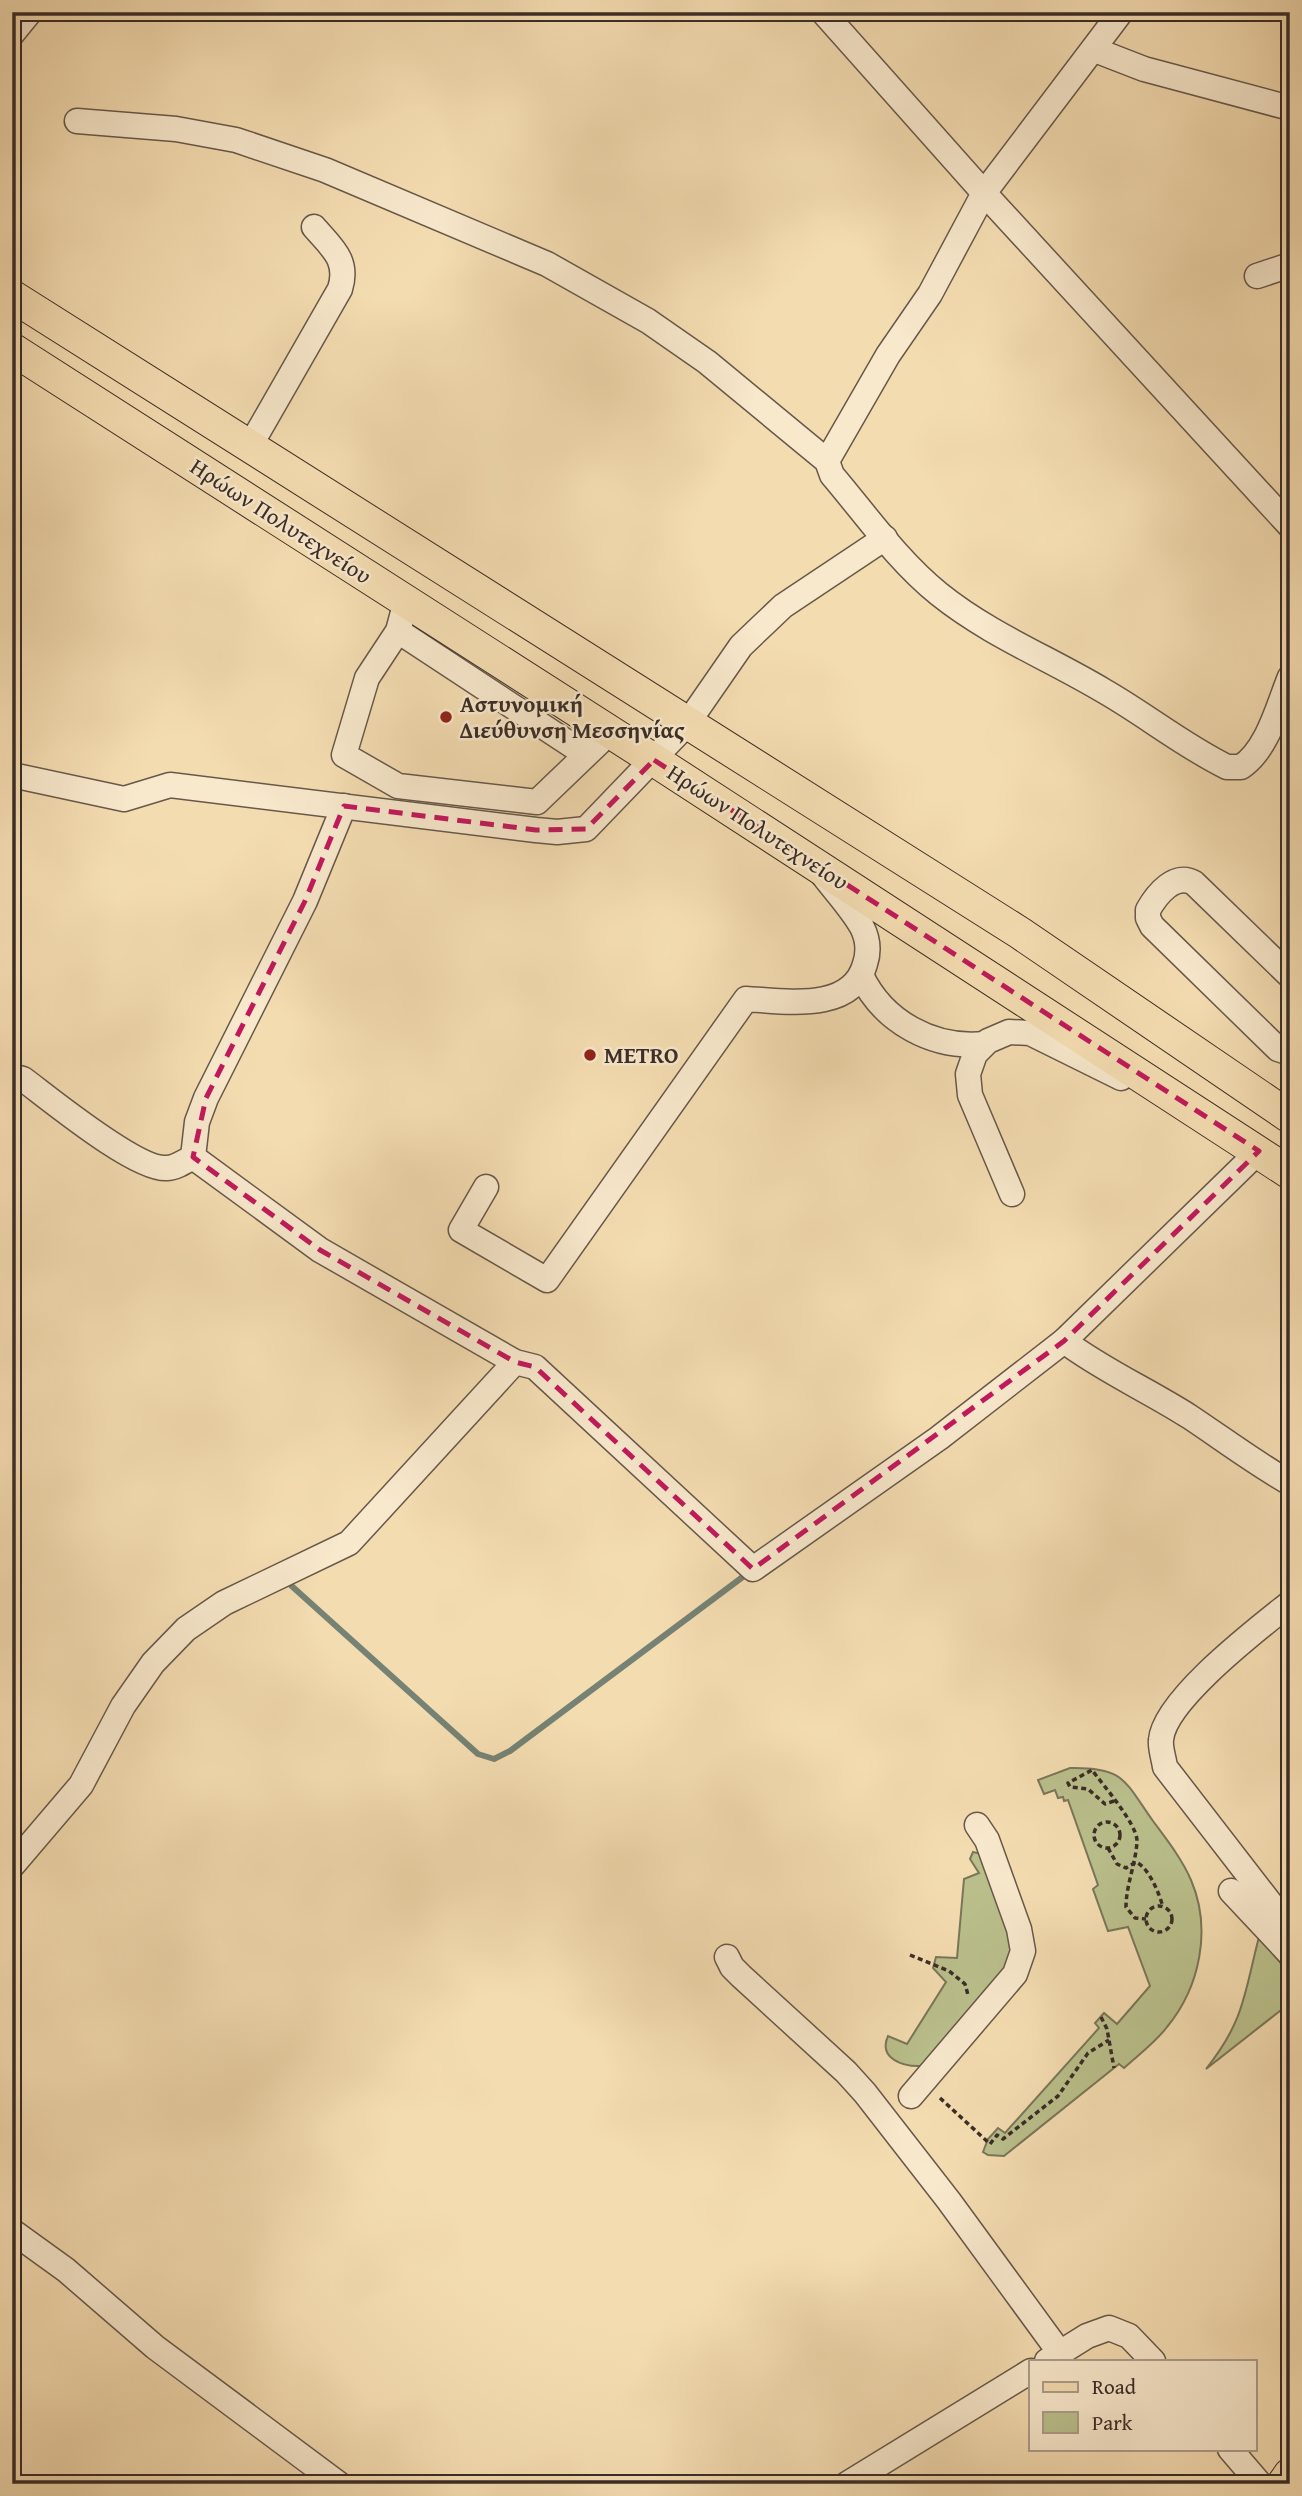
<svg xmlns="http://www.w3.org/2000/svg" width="1302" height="2496" font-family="'Gentium Book Plus',serif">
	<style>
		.green { fill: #bac08c; stroke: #7a765a; stroke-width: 2 }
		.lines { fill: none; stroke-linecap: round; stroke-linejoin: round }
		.stream { stroke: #758274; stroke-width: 6 }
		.minor-casing { stroke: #68584a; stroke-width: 27 }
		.major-casing { stroke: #3a2c27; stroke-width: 34 }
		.path { stroke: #3a2c27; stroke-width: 3.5; stroke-dasharray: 5 3.5; stroke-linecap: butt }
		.minor { stroke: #f8e8cc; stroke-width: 24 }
		.major { stroke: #f4dcb1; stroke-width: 32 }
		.marked { fill: none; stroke: #c2185b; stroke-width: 5; stroke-dasharray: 14 9; stroke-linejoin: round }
		.poi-dot { fill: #8f2418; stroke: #f8e8cc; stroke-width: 2.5 }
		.labels { text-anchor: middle; stroke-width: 5; stroke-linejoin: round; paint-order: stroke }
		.street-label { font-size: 23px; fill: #3a2c27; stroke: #f8e8cc }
		.poi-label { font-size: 23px; font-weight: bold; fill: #3a2c27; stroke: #f8e8cc; text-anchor: start }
	</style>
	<rect width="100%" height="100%" fill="#f4dcb1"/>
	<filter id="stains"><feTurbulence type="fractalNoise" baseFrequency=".00286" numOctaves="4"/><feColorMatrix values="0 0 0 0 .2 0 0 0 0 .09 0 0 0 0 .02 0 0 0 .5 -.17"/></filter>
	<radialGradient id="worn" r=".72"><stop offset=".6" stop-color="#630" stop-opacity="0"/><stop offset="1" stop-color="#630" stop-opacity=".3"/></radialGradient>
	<!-- green -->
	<g class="green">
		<path d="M1070,1768C1124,1767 1124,1780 1153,1821C1167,1840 1182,1859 1191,1880C1212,1929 1200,1987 1167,2027C1155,2043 1138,2055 1124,2068L1119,2064L1004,2156L988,2155L983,2152L988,2139L998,2128L1005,2133L1099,2028L1095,2023L1104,2013L1117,2024L1150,1986L1128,1927L1108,1931L1093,1889L1098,1885L1068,1800L1064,1801L1063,1797L1058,1798L1055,1790L1044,1794L1038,1780Z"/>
		<path d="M973,1852L982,1854L1011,1925L1012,1960L922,2066C902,2067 878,2058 888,2036L907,2044L946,1982L933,1968L936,1957L957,1958L964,1879L979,1873L970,1859Z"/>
		<path d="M1259,1937L1290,1974V2003L1206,2069C1245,2020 1244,1994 1259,1937Z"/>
	</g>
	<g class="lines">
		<!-- stream -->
		<polyline class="stream" points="285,1580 478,1754 494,1759 510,1751 748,1573"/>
		<defs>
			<g id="minor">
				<polyline points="823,12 984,193 1290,526"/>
				<polyline points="12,34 30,12"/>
				<polyline points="1095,50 1144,69 1290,108"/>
				<path d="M77,121L176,129L236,140L325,170L547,264L648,321L707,362L827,461L832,475C866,515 898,561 939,594C990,635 1049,658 1104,691C1146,715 1184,746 1227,767H1241C1268,749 1278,706 1290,677"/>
				<polyline points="1257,276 1290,265"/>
				<path d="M250,446L340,289C349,260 332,248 314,227"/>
				<polyline points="827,461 888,355 930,294 984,193 1121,12"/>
				<polyline points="406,601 398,631 367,678 344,755 398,786 537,802 610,732"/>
				<polyline points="398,631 585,754"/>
				<polyline points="12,775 124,799 170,785 536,830 557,832 586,829 687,724 741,646 763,625 783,606 885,538"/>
				<polyline points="344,806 305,901 206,1098 197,1122 193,1157 320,1250 515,1362 535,1367 753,1569 939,1438 1064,1341 1259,1151"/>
				<path d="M861,975C883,1022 933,1049 984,1044"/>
				<path d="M1290,976L1194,883C1175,872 1157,894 1148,910V918L1152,926L1278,1049L1290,1053"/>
				<path d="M12,1076L23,1079C50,1099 137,1171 167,1168C175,1168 186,1161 193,1157"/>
				<path d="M486,1187L461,1230L547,1280L746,999C785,1001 852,1013 865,964C869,952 868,939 862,927C852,909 836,892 823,875"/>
				<polyline points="1012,1194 970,1095 968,1074 975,1054 988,1041 1009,1032 1030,1033 1121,1078"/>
				<path d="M1064,1341C1104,1371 1148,1390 1190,1417C1223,1439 1255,1463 1290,1483"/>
				<path d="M1290,1603C1259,1628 1164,1700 1161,1740C1160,1748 1164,1759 1165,1767L1277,1912L1290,1917"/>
				<polyline points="12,1866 81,1785 123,1706 153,1663 186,1629 224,1603 349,1543 515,1362"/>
				<polyline points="1231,1891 1290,1954"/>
				<polyline points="727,1957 732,1967 741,1976 846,2072 865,2093 949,2201 1060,2353"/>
				<polyline points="911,2096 1015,1974 1023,1951 1019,1929 987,1840 977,1825"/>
				<polyline points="12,2231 66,2270 155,2347 339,2484"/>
				<polyline points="1047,2361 1087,2336 1109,2328 1129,2336 1153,2361"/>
				<polyline points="1230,2449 1260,2484"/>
				<polyline points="847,2484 1031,2371"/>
			</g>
			<g id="major">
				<polyline points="12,296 1020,933 1290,1117"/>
				<polyline points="12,349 654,760 1290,1173"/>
				<polyline points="1283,2484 1290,2474"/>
			</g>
		</defs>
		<!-- minor casing -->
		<use href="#minor" class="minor-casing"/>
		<!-- major casing -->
		<use href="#major" class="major-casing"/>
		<!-- path -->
		<g class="path">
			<path d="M1114,1801L1105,1804L1088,1789L1070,1787L1068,1783L1092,1770C1103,1785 1137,1824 1137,1841C1136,1863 1126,1885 1126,1907L1135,1918L1146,1919"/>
			<circle cx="1107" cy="1835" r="13"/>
			<path d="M1108,1848L1117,1864L1126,1868L1136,1862C1149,1868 1159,1893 1163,1907"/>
			<circle cx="1159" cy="1919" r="13"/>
			<polyline points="910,1955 949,1971 965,1984 968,1995"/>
			<polyline points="1101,2017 1107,2029 1114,2068"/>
			<polyline points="940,2098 990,2144 997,2135 1003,2139 1058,2096 1088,2053 1109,2040"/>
		</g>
		<!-- minor -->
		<use href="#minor" class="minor"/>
		<!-- major -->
		<use href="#major" class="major"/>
	</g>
	<!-- marked area -->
	<path class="marked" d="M654,760L1259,1151L1064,1341L753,1569L535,1367L515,1362L320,1250L193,1157L206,1098L305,901L344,806L536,830L586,829Z"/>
	<!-- markers -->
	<g class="poi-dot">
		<circle cx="446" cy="717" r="7"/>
		<circle cx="590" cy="1055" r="7"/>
	</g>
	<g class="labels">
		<!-- street labels -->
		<g class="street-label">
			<text transform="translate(281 521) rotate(33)" y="8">Ηρώων Πολυτεχνείου</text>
			<text transform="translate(758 827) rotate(33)" y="8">Ηρώων Πολυτεχνείου</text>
		</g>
		<!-- poi labels -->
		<g class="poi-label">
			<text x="460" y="712">Αστυνομική<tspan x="460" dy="26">Διεύθυνση Μεσσηνίας</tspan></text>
			<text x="604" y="1063">METRO</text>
		</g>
	</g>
	<!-- margin -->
	<rect width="1302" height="2496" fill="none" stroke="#f4dcb1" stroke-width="42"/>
	<rect x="14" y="14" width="1274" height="2468" fill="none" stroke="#3a2c27" stroke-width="3.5"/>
	<rect x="21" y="21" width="1260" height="2454" fill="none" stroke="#3a2c27" stroke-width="2"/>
	<!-- legend -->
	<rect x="1029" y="2360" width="228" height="91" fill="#f8e8cc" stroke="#ac9d8a" stroke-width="2"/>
	<rect x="1043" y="2382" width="35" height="10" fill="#f4dcb1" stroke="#ac9d8a" stroke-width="2"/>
	<text x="1092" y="2394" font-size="21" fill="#3a2c27">Road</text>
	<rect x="1043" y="2412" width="35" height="21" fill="#bac08c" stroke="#ac9d8a" stroke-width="2"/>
	<text x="1092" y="2430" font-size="21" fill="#3a2c27">Park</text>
	<rect width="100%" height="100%" filter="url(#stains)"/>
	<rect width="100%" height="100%" fill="url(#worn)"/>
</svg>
